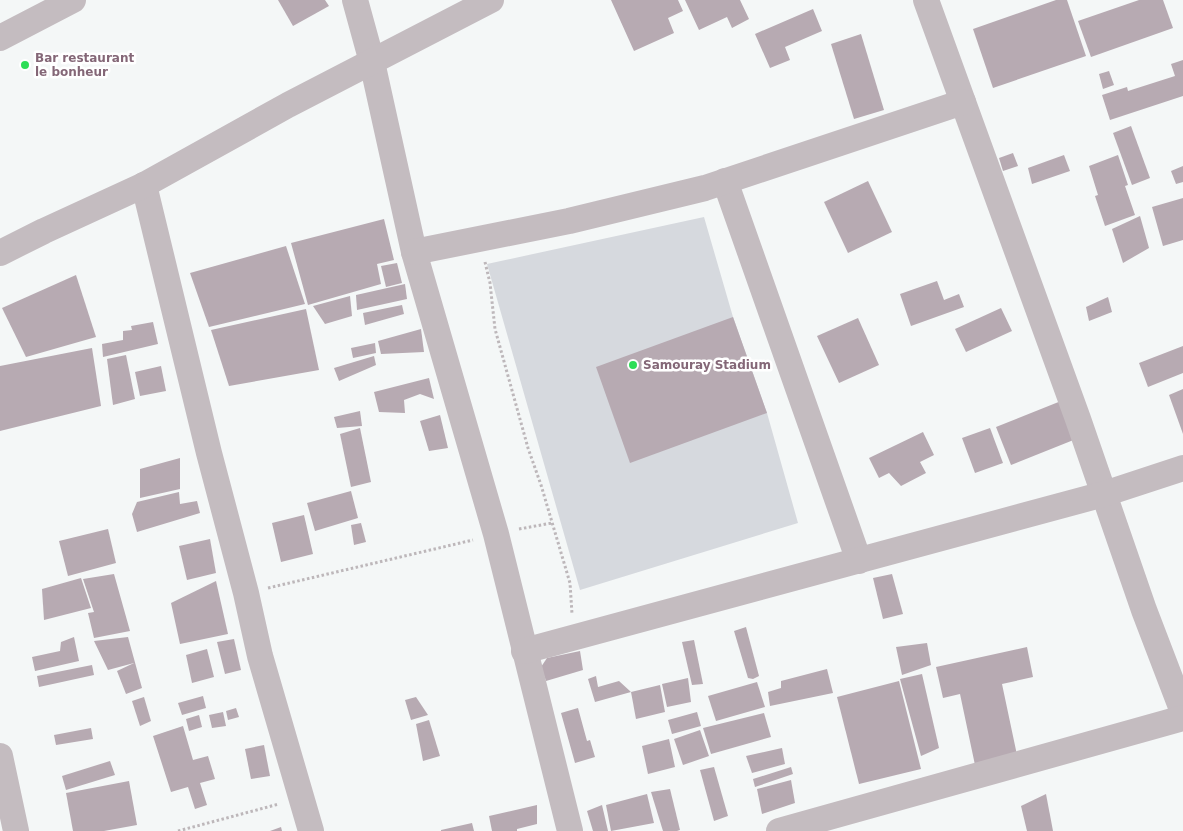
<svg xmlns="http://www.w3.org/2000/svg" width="1183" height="831" font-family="'DejaVu Sans',sans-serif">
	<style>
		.green { fill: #d6d9de }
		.building { fill: #b7aab2 }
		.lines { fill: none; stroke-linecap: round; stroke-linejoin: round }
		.path { stroke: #bdb7ba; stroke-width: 3; stroke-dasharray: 2.5 2.5; stroke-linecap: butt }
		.minor { stroke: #c4bcc0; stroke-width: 26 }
		.poi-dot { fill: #2ede57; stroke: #fff; stroke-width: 2 }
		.labels { text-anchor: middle; stroke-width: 5; stroke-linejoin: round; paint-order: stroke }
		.poi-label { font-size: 12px; font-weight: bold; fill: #846777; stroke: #fff; text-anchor: start }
	</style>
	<rect width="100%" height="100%" fill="#f4f7f7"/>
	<!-- green -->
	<polygon class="green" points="704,217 733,317 767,413 798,523 580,590 487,264"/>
	<!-- building -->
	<g class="building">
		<polygon points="278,0 325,0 329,6 293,26"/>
		<polygon points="611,0 678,0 683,11 668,18 674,33 634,51"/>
		<polygon points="685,0 740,0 749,19 732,28 727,17 699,30"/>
		<polygon points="1056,0 1067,0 1086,56 993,88 973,29"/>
		<polygon points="1139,0 1163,0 1173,28 1091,57 1078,21"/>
		<polygon points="813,9 822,31 785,47 790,60 770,68 755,34"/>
		<polygon points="861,34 884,110 854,119 831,44"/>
		<polygon points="1183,60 1183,96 1110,120 1102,95 1127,87 1128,91 1175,76 1171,64"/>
		<polygon points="1109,71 1114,85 1103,89 1099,74"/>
		<polygon points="1131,126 1150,178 1132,185 1113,133"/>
		<polygon points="1013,153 1018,166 1003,171 999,158"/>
		<polygon points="1064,155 1070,171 1032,184 1028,168"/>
		<polygon points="1118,155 1128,185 1125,186 1135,215 1105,226 1095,196 1098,195 1089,166"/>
		<polygon points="1183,166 1183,182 1176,184 1171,171"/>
		<polygon points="868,181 892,232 848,253 824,202"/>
		<polygon points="1183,198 1183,240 1163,246 1152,207"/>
		<polygon points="1140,216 1149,248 1123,263 1112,229"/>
		<polygon points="384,219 394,260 377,264 381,284 308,305 291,243"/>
		<polygon points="286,246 305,304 209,327 190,273"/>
		<polygon points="397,263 402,283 386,287 381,266"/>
		<polygon points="76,275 96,337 26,357 2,308"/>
		<polygon points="937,281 944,300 959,294 964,307 911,326 900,294"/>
		<polygon points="405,284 407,299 357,310 356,295"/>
		<polygon points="350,296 352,316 325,324 313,306"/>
		<polygon points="1108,297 1112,312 1089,321 1086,307"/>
		<polygon points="402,305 404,314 365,325 363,313"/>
		<polygon points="1001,308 1012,331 966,352 955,329"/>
		<polygon points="306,309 319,370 229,386 211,330"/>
		<polygon points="733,317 767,413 630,463 596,367"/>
		<polygon points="858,318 879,365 839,383 817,336"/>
		<polygon points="153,322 158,344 103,357 102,344 123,340 123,331 132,330 131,326"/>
		<polygon points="421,329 424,352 381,354 378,341"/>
		<polygon points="375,343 376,353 353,358 351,348"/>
		<polygon points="1183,346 1183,373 1148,387 1139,363"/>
		<polygon points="92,348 101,406 0,431 0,366"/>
		<polygon points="126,355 135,399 113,405 107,359"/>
		<polygon points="374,356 376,365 339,381 334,368"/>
		<polygon points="161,366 166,391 140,396 135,372"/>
		<polygon points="429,378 434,399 420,394 404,400 405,413 379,412 374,392"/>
		<polygon points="1183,389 1183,434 1169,395"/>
		<polygon points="1066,399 1081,437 1011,465 996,427"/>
		<polygon points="360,411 362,426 337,428 334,417"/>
		<polygon points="440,415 448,448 429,451 420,421"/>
		<polygon points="360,428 371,482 351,487 340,434"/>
		<polygon points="990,428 1003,463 975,473 962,438"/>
		<polygon points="923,432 934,455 920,462 926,473 901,486 889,473 879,478 869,458"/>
		<polygon points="180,458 180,489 140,498 140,469"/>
		<polygon points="351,491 358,518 315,531 307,503"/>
		<polygon points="179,492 180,504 197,501 200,513 137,532 132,514 137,502"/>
		<polygon points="304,515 313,554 281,562 272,523"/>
		<polygon points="361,523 366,542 354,545 351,525"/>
		<polygon points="108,529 116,563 68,576 59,541"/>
		<polygon points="210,539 216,573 187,580 179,546"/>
		<polygon points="114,574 130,631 94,638 88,613 94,612 83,579"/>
		<polygon points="892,574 903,614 883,619 873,578"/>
		<polygon points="81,578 91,608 44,620 42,589"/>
		<polygon points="216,581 228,634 180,644 171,603"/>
		<polygon points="746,627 759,676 753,679 748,678 734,631"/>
		<polygon points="74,637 79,661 35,671 32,657 60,651 61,642"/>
		<polygon points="128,637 142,688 126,694 117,671 134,663 108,670 94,641"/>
		<polygon points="234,639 241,670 225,674 217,642"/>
		<polygon points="694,640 703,684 692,685 682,642"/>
		<polygon points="927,643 931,665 902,675 896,647"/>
		<polygon points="1027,647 1033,677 1002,684 1017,755 975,765 960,694 943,698 936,667"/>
		<polygon points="207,649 214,677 192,683 186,655"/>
		<polygon points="580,651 583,670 546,681 541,667 547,658"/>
		<polygon points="92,665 94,675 39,687 37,676"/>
		<polygon points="827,669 833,693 770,706 768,692 781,688 781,681"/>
		<polygon points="922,674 939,748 921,756 900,679"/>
		<polygon points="596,676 598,687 619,681 631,692 595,702 588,679"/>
		<polygon points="688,678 691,702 667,707 662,684"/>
		<polygon points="899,681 921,769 859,784 837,697"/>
		<polygon points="757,682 765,707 716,721 708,696"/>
		<polygon points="660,685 665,712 636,719 631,692"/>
		<polygon points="203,696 206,708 182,715 178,703"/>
		<polygon points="144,697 151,721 140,726 132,701"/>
		<polygon points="416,697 428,715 411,720 405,700"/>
		<polygon points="236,708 239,717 228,720 226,711"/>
		<polygon points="578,708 587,741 590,740 595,757 575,763 561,713"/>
		<polygon points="223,712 226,726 212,728 209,715"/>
		<polygon points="697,712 701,726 672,734 668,720"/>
		<polygon points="764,713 771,737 711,754 703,728"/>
		<polygon points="199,715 202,727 189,731 186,719"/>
		<polygon points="429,720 440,756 423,761 416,724"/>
		<polygon points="183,726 193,760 208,756 215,779 200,783 207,805 195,809 188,787 171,792 153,736"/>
		<polygon points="91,728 93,739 56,745 54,735"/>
		<polygon points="700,730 709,756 683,765 674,739"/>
		<polygon points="669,739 675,767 648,774 642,746"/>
		<polygon points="264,745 270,776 251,779 245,749"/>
		<polygon points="782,748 785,764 752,773 746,756"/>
		<polygon points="110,761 115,775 66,790 62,776"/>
		<polygon points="714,767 728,816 714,821 700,770"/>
		<polygon points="791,767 793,774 755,787 753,779"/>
		<polygon points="791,780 795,803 762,814 757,789"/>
		<polygon points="129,781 137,825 104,831 73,831 66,793"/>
		<polygon points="670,789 680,830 677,831 663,831 651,792"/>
		<polygon points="647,794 654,823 611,831 606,805"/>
		<polygon points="1046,794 1053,831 1027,831 1021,806"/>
		<polygon points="537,805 537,824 517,829 517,831 492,831 489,816"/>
		<polygon points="602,805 608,831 593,831 587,811"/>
		<polygon points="472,823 474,831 441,831 441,830"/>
		<polygon points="281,827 282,831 270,831"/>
	</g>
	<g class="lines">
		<!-- path -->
		<g class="path">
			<polyline points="485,262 490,283 495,329 528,448 541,485 570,583 572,614"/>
			<polyline points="519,529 552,523"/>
			<polyline points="268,588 473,540"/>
			<polyline points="178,831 279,804"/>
		</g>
		<!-- minor -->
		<g class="minor">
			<polyline points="355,0 372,62 414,252 496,534 570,831"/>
			<polyline points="926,0 1078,419 1144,610 1183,712"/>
			<polyline points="0,38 73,0"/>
			<polyline points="725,181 859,561"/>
			<polyline points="144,185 209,453 246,593 260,656 311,831"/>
			<polyline points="414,252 569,221 705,188 963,102"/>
			<polyline points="0,253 44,231 144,185 288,105 491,0"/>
			<polyline points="524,651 1104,494 1183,468"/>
			<polyline points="0,756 16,831"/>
			<polyline points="779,831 1183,718"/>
		</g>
	</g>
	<!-- markers -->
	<g class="poi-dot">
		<circle cx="25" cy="65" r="5"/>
		<circle cx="633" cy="365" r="5"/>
	</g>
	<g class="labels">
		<!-- poi labels -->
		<g class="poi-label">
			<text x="35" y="62">Bar restaurant<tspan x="35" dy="14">le bonheur</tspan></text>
			<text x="643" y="369">Samouray Stadium</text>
		</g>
	</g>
</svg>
